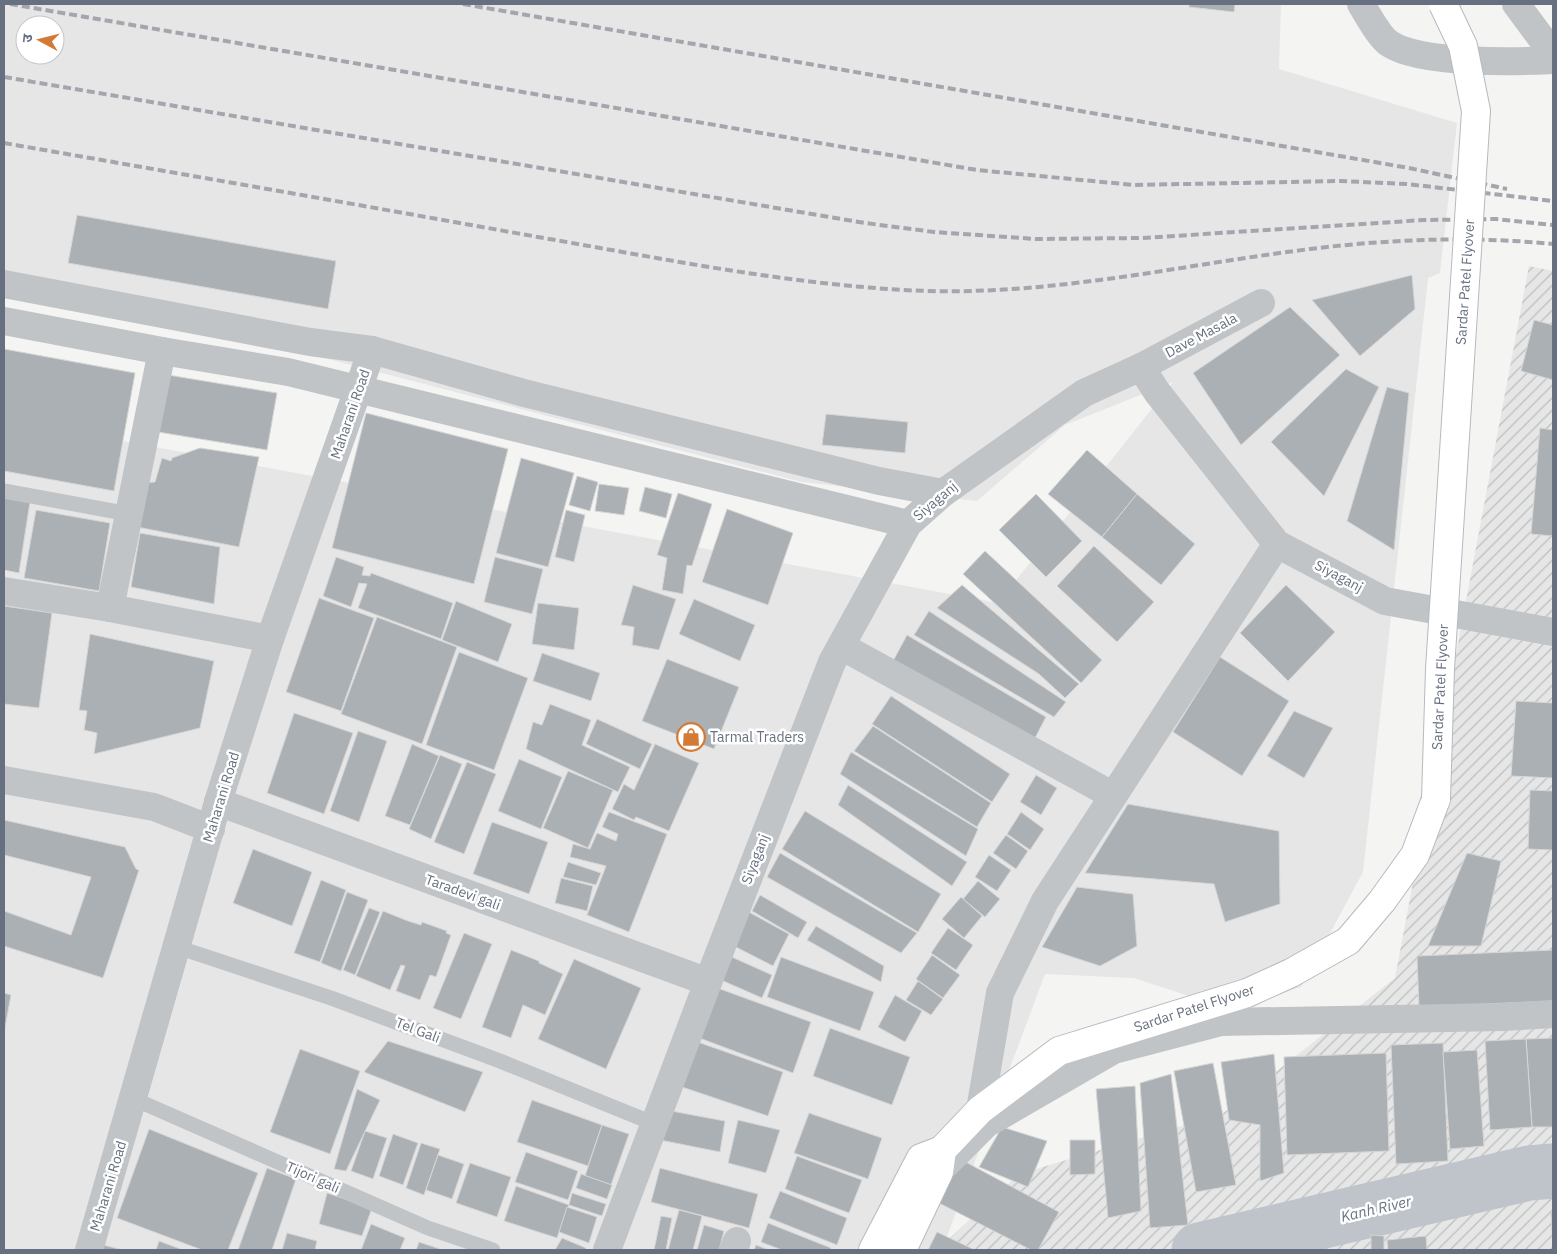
<svg xmlns="http://www.w3.org/2000/svg" width="1557" height="1254" font-family="'IBM Plex Sans','Noto Sans Devanagari',sans-serif">
	<style>
		.built { fill: #e5e6e5; fill-rule: evenodd }
		.industrial { fill: url(#industrial-furrows) }
		.lines { fill: none; stroke-linecap: round; stroke-linejoin: round }
		.river { stroke: #bec4ca; stroke-width: 55 }
		.building { fill: #abb0b5; stroke: #d6d6d5 }
		.secondary-casing { stroke: #b6b9be; stroke-width: 30 }
		.service { stroke: #c1c4c7; stroke-width: 15 }
		.minor { stroke: #c1c4c7; stroke-width: 28 }
		.tertiary { stroke: #c1c4c7; stroke-width: 28 }
		.secondary { stroke: #fff; stroke-width: 28 }
		.rail { stroke: #a3a6ac; stroke-width: 4; stroke-dasharray: 8 4; stroke-linecap: butt }
		.secondary-bridge-casing { stroke: #b6b9be; stroke-width: 30; stroke-linecap: butt }
		.secondary-bridge { stroke: #fff; stroke-width: 28 }
		.labels { text-anchor: middle; stroke-width: 5; stroke-linejoin: round; paint-order: stroke }
		.street-label { font-size: 14px; fill: #677080; stroke: #fff }
		.poi-label { font-size: 14px; fill: #677080; stroke: #fff; text-anchor: start }
		.water-label { font-size: 15px; font-style: italic; fill: #687684; stroke: #fff }
	</style>
	<defs>
		<pattern id="industrial-furrows" width="10" height="10" patternUnits="userSpaceOnUse" patternTransform="scale(1.25)"><rect width="10" height="10" fill="#e5e6e5"/><path d="M-1 1l2-2M0 10L10 0M9 11l2-2" fill="none" stroke="#bdbfbf"/></pattern>
	</defs>
	<rect width="100%" height="100%" fill="#f4f5f2"/>
	<!-- built -->
	<path class="built" d="M4,4H1281L1279,69L1457,123L1440,273L1428,278L1363,872L1301,987L1232,1010L1134,978L1045,974L942,1250H4V419L998,603L1173,382L1065,425L977,501L802,482L4,275ZM25,25H55V55H25Z"/>
	<!-- industrial -->
	<polygon class="industrial" points="1529,266 1553,271 1553,1250 937,1250 1019,1174 1222,1114 1395,978"/>
	<g class="lines">
		<!-- river -->
		<polyline class="river" points="1199,1250 1529,1173 1553,1171"/>
	</g>
	<!-- building -->
	<g class="building">
		<polygon points="1189,4 1235,4 1234,12 1189,7"/>
		<polygon points="77,215 336,261 328,309 68,263"/>
		<polygon points="1412,275 1415,309 1360,356 1312,300"/>
		<polygon points="1290,307 1340,355 1241,445 1193,373"/>
		<polygon points="1534,320 1553,325 1553,380 1521,371"/>
		<polygon points="4,349 135,373 114,491 4,471"/>
		<polygon points="1346,369 1379,387 1324,496 1271,442"/>
		<polygon points="168,375 277,393 267,450 158,432"/>
		<polygon points="1387,387 1409,393 1394,550 1347,521"/>
		<polygon points="366,413 508,449 474,584 332,548"/>
		<polygon points="826,414 908,422 905,453 822,445"/>
		<polygon points="1540,428 1553,430 1553,536 1531,534"/>
		<polygon points="200,448 259,457 239,547 137,527 145,483 155,482 162,458 171,461 172,458"/>
		<polygon points="1087,450 1137,494 1102,537 1048,494"/>
		<polygon points="521,458 574,473 548,567 496,553"/>
		<polygon points="577,476 598,482 590,511 569,505"/>
		<polygon points="599,484 629,488 624,515 595,511"/>
		<polygon points="645,487 672,494 666,518 639,511"/>
		<polygon points="678,493 712,504 692,566 687,565 683,594 662,590 667,558 657,555"/>
		<polygon points="1036,494 1082,541 1046,577 999,530"/>
		<polygon points="1137,494 1195,544 1161,585 1102,537"/>
		<polygon points="4,498 30,502 19,573 4,570"/>
		<polygon points="727,509 793,533 768,605 702,582"/>
		<polygon points="36,510 110,523 99,591 24,578"/>
		<polygon points="566,510 585,515 574,562 555,557"/>
		<polygon points="140,533 220,547 214,604 131,587"/>
		<polygon points="1094,546 1154,602 1117,642 1057,586"/>
		<polygon points="985,551 1102,660 1081,683 963,574"/>
		<polygon points="336,557 364,567 362,575 370,576 371,573 453,603 441,639 358,608 367,584 359,583 351,607 323,596"/>
		<polygon points="495,557 543,569 532,614 484,602"/>
		<polygon points="633,585 676,599 659,650 632,645 634,627 621,625"/>
		<polygon points="962,585 1079,684 1065,698 1039,674 937,608"/>
		<polygon points="1286,585 1335,632 1288,681 1240,633"/>
		<polygon points="319,598 374,618 341,711 286,692"/>
		<polygon points="694,599 755,625 740,661 679,634"/>
		<polygon points="456,601 512,624 498,662 442,640"/>
		<polygon points="538,603 579,608 574,650 532,644"/>
		<polygon points="4,606 52,613 39,708 4,704"/>
		<polygon points="929,611 1066,702 1054,717 914,635"/>
		<polygon points="377,617 457,647 422,744 341,714"/>
		<polygon points="90,634 214,661 200,728 94,754 97,733 84,730 87,711 79,710"/>
		<polygon points="907,635 1046,717 1035,738 893,661"/>
		<polygon points="459,652 528,678 494,770 426,745"/>
		<polygon points="542,653 600,673 591,701 533,681"/>
		<polygon points="1220,657 1289,701 1242,776 1173,732"/>
		<polygon points="667,659 739,687 714,749 642,721"/>
		<polygon points="891,696 1010,774 992,802 872,724"/>
		<polygon points="1516,701 1553,703 1553,778 1511,776"/>
		<polygon points="550,704 591,720 582,745 630,767 618,792 526,749 533,722 542,725"/>
		<polygon points="1294,711 1333,728 1304,778 1267,756"/>
		<polygon points="294,713 353,733 324,814 267,793"/>
		<polygon points="597,719 652,744 640,769 586,744"/>
		<polygon points="873,726 991,803 977,827 854,751"/>
		<polygon points="358,731 387,741 359,822 330,811"/>
		<polygon points="412,744 439,756 410,825 385,816"/>
		<polygon points="655,744 699,763 669,831 636,817 634,820 612,809 624,784 634,790"/>
		<polygon points="851,752 978,829 966,856 840,774"/>
		<polygon points="440,755 462,764 431,839 409,829"/>
		<polygon points="519,759 562,777 541,829 498,811"/>
		<polygon points="467,762 496,774 464,854 434,842"/>
		<polygon points="568,771 613,790 588,848 543,828"/>
		<polygon points="1036,775 1057,788 1041,815 1020,802"/>
		<polygon points="848,785 967,862 952,886 838,805"/>
		<polygon points="1530,790 1553,791 1553,850 1528,849"/>
		<polygon points="1128,804 1279,831 1280,904 1225,922 1214,884 1085,873"/>
		<polygon points="805,811 941,894 918,932 782,849"/>
		<polygon points="609,812 667,834 629,932 587,915 606,866 570,857 573,844 590,849 597,833 616,841 618,834 602,827"/>
		<polygon points="1021,812 1044,829 1030,850 1007,834"/>
		<polygon points="4,820 125,847 136,869 139,870 103,978 4,946 4,911 71,935 91,877 4,855"/>
		<polygon points="492,822 548,842 529,894 473,874"/>
		<polygon points="1006,835 1028,851 1016,869 993,853"/>
		<polygon points="253,849 312,872 292,926 233,903"/>
		<polygon points="780,853 917,933 901,953 767,877"/>
		<polygon points="1467,853 1501,861 1481,946 1428,946"/>
		<polygon points="989,855 1011,870 997,891 975,877"/>
		<polygon points="568,862 601,873 596,885 563,877"/>
		<polygon points="561,878 593,886 587,911 555,903"/>
		<polygon points="321,880 346,890 320,962 294,953"/>
		<polygon points="978,881 1000,899 985,917 963,899"/>
		<polygon points="1077,887 1133,894 1137,946 1100,966 1042,947"/>
		<polygon points="347,892 368,900 341,971 321,963"/>
		<polygon points="760,895 807,922 798,938 752,911"/>
		<polygon points="961,897 982,916 964,938 942,919"/>
		<polygon points="369,908 380,912 355,975 343,970"/>
		<polygon points="383,911 408,921 421,925 422,922 447,931 446,933 451,935 436,977 430,975 420,1000 396,991 405,966 401,965 390,990 356,976"/>
		<polygon points="747,911 789,934 773,966 730,944"/>
		<polygon points="816,926 884,966 881,982 807,940"/>
		<polygon points="948,928 973,945 956,970 931,953"/>
		<polygon points="464,933 492,944 461,1019 433,1008"/>
		<polygon points="511,950 539,961 539,963 563,974 545,1015 523,1005 511,1038 482,1027"/>
		<polygon points="1553,950 1553,1001 1419,1007 1417,956"/>
		<polygon points="723,953 772,975 762,998 712,976"/>
		<polygon points="932,955 960,975 943,998 916,979"/>
		<polygon points="781,957 874,992 860,1031 767,997"/>
		<polygon points="574,959 641,988 606,1069 538,1039"/>
		<polygon points="918,981 943,999 931,1015 906,1000"/>
		<polygon points="712,986 811,1022 793,1073 694,1036"/>
		<polygon points="4,993 11,995 4,1033"/>
		<polygon points="895,995 922,1011 905,1042 878,1027"/>
		<polygon points="830,1028 910,1057 892,1105 813,1076"/>
		<polygon points="1553,1038 1553,1127 1532,1127 1526,1039"/>
		<polygon points="1526,1039 1532,1127 1490,1130 1485,1041"/>
		<polygon points="692,1040 783,1072 768,1116 676,1085"/>
		<polygon points="388,1041 483,1072 465,1112 364,1072"/>
		<polygon points="1443,1043 1448,1161 1396,1164 1391,1045"/>
		<polygon points="300,1049 360,1071 330,1154 270,1132"/>
		<polygon points="1477,1050 1484,1146 1450,1149 1443,1052"/>
		<polygon points="1386,1053 1389,1151 1287,1155 1284,1057"/>
		<polygon points="1274,1054 1284,1173 1260,1181 1260,1125 1229,1120 1221,1062"/>
		<polygon points="1213,1063 1236,1185 1196,1192 1174,1071"/>
		<polygon points="1171,1074 1188,1225 1150,1228 1140,1083"/>
		<polygon points="1135,1086 1141,1211 1108,1218 1096,1089"/>
		<polygon points="357,1089 380,1100 346,1171 334,1169"/>
		<polygon points="532,1100 602,1125 588,1166 517,1142"/>
		<polygon points="666,1110 725,1121 720,1152 660,1140"/>
		<polygon points="809,1113 882,1138 868,1179 794,1153"/>
		<polygon points="738,1120 780,1130 766,1173 728,1163"/>
		<polygon points="602,1125 629,1134 611,1185 585,1176"/>
		<polygon points="1002,1127 1047,1141 1028,1187 979,1167"/>
		<polygon points="149,1129 258,1173 228,1250 202,1250 117,1218"/>
		<polygon points="365,1131 387,1138 373,1179 351,1171"/>
		<polygon points="393,1134 418,1143 403,1185 379,1176"/>
		<polygon points="1070,1140 1095,1140 1095,1174 1070,1175"/>
		<polygon points="421,1143 440,1149 424,1195 406,1188"/>
		<polygon points="526,1152 578,1171 568,1200 515,1182"/>
		<polygon points="438,1155 464,1164 452,1199 426,1190"/>
		<polygon points="797,1156 862,1180 849,1213 785,1189"/>
		<polygon points="960,1159 1059,1212 1038,1250 1031,1250 937,1202"/>
		<polygon points="470,1163 511,1177 497,1217 456,1203"/>
		<polygon points="267,1168 296,1179 272,1250 238,1250"/>
		<polygon points="660,1168 758,1194 749,1228 651,1202"/>
		<polygon points="581,1174 612,1185 607,1199 576,1188"/>
		<polygon points="516,1186 569,1205 557,1238 504,1221"/>
		<polygon points="780,1191 847,1218 837,1245 769,1218"/>
		<polygon points="327,1193 372,1208 362,1236 319,1224"/>
		<polygon points="572,1193 606,1204 602,1216 569,1205"/>
		<polygon points="567,1207 597,1217 589,1243 559,1232"/>
		<polygon points="679,1210 702,1216 693,1250 668,1250"/>
		<polygon points="1551,1212 1553,1212 1553,1250"/>
		<polygon points="661,1216 672,1218 666,1250 654,1250"/>
		<polygon points="768,1223 831,1248 830,1250 782,1250 761,1242"/>
		<polygon points="371,1224 405,1238 400,1250 361,1250"/>
		<polygon points="704,1225 724,1231 719,1250 697,1250"/>
		<polygon points="937,1232 975,1250 928,1250"/>
		<polygon points="287,1233 317,1241 315,1250 282,1250"/>
		<polygon points="1371,1235 1384,1236 1384,1250 1371,1250"/>
		<polygon points="1426,1236 1427,1250 1388,1250 1387,1240"/>
		<polygon points="562,1238 586,1248 585,1250 555,1250"/>
		<polygon points="159,1241 183,1250 156,1250"/>
		<polygon points="419,1242 443,1250 416,1250"/>
		<polygon points="103,1245 123,1250 102,1250"/>
		<polygon points="756,1245 769,1250 754,1250"/>
	</g>
	<g class="lines">
		<defs>
			<g id="secondary">
				<polyline points="873,1250 921,1158 942,1150"/>
				<polyline points="902,1250 939,1172 942,1150 980,1110 1059,1051 1247,993 1291,973 1348,941 1382,901 1415,855 1436,799"/>
			</g>
		</defs>
		<!-- secondary casing -->
		<use href="#secondary" class="secondary-casing"/>
		<!-- service -->
		<g class="service">
			<polyline points="4,491 129,514"/>
			<polyline points="177,947 331,998 500,1061 655,1124"/>
			<polyline points="134,1099 428,1228 493,1250"/>
		</g>
		<!-- minor -->
		<g class="minor">
			<polyline points="1141,367 1261,303"/>
			<polyline points="4,591 110,608 270,639"/>
			<polyline points="110,608 162,351"/>
			<polyline points="841,646 1112,795"/>
			<polyline points="218,802 708,982"/>
			<polyline points="980,1110 1000,993 1045,901 1277,544"/>
			<polyline points="947,1163 986,1124 1114,1050 1221,1022 1503,1017 1553,1014"/>
			<polyline points="733,1250 737,1241"/>
		</g>
		<!-- tertiary -->
		<g class="tertiary">
			<path d="M1361,4C1367,14 1380,38 1390,44C1421,64 1515,62 1553,60"/>
			<polyline points="1516,4 1553,54"/>
			<polyline points="4,284 310,342 372,350 524,393 879,481 943,493"/>
			<polyline points="4,321 162,351 288,372 908,524"/>
			<polyline points="4,780 154,807 211,829"/>
			<polyline points="89,1250 218,802 270,639 372,350"/>
			<polyline points="607,1250 708,982 832,662 908,524 943,493 1084,393 1141,367 1157,392 1277,544 1385,601 1553,632"/>
		</g>
		<!-- secondary -->
		<use href="#secondary" class="secondary"/>
		<!-- rail -->
		<g class="rail">
			<polyline points="10,4 977,170 1134,185 1340,181 1407,184 1553,201"/>
			<polyline points="463,4 1409,168 1507,189"/>
			<polyline points="4,77 865,223 934,232 1036,239 1142,238 1424,220 1496,219 1553,225"/>
			<path d="M4,143C182,174 360,205 538,237C659,258 781,283 904,290C1044,298 1173,266 1310,249C1391,239 1472,236 1553,244"/>
		</g>
		<defs>
			<polyline id="secondary-bridge" points="1436,799 1440,669 1476,111 1463,46 1443,4"/>
		</defs>
		<!-- secondary-bridge casing -->
		<use href="#secondary-bridge" class="secondary-bridge-casing"/>
		<!-- secondary-bridge -->
		<use href="#secondary-bridge" class="secondary-bridge"/>
	</g>
	<!-- icons -->
	<defs>
		<symbol id="shop-ring" viewBox="-11 -11 22 22"><circle r="9.5" fill="#fff" stroke="#d37b34" stroke-width="1.5"/><path d="M-5-2.5h2.3a2.7 3.5 0 0 1 5.4 0H5L5.5 6h-11ZM-1.5-2.5h3a1.5 2.3 0 0 0-3 0Z" fill="#d37b34"/></symbol>
	</defs>
	<g fill-rule="evenodd">
		<use href="#shop-ring" x="675" y="721" width="32" height="32"/>
	</g>
	<g class="labels">
		<!-- street labels -->
		<g class="street-label">
			<text transform="translate(1465 282) rotate(-86)" y="5">Sardar Patel Flyover</text>
			<text transform="translate(1201 335) rotate(-28)" y="5">Dave Masala</text>
			<text transform="translate(350 414) rotate(-71)" y="5">Maharani Road</text>
			<text transform="translate(935 501) rotate(-40)" y="5">Siyaganj</text>
			<text transform="translate(1339 576) rotate(28)" y="5">Siyaganj</text>
			<text transform="translate(1440 687) rotate(-87)" y="5">Sardar Patel Flyover</text>
			<text transform="translate(221 797) rotate(-73)" y="5">Maharani Road</text>
			<text transform="translate(755 859) rotate(-69)" y="5">Siyaganj</text>
			<text transform="translate(463 892) rotate(20)" y="5">Taradevi gali</text>
			<text transform="translate(1194 1008) rotate(-18)" y="5">Sardar Patel Flyover</text>
			<text transform="translate(418 1030) rotate(21)" y="5">Tel Gali</text>
			<text transform="translate(313 1177) rotate(24)" y="5">Tijori gali</text>
			<text transform="translate(108 1186) rotate(-73)" y="5">Maharani Road</text>
		</g>
		<!-- poi labels -->
		<g class="poi-label">
			<text x="710" y="742">Tarmal Traders</text>
		</g>
		<!-- water labels -->
		<g class="water-label">
			<text transform="translate(1376 1209) rotate(-13)" y="5">Kanh River</text>
		</g>
	</g>
	<!-- border -->
	<rect width="1557" height="1254" fill="none" stroke="#677080" stroke-width="10"/>
	<!-- north arrow -->
	<g transform="translate(40 40) rotate(277)"><circle r="24" fill="#ffffff" stroke="#c2c6cc"/>
	<path d="M0-4L9 19L0 12L-9 19Z" fill="#d37b34"/>
	<text y="-8" font-size="14" font-weight="bold" text-anchor="middle" fill="#677080">उ</text>
	</g>
</svg>
